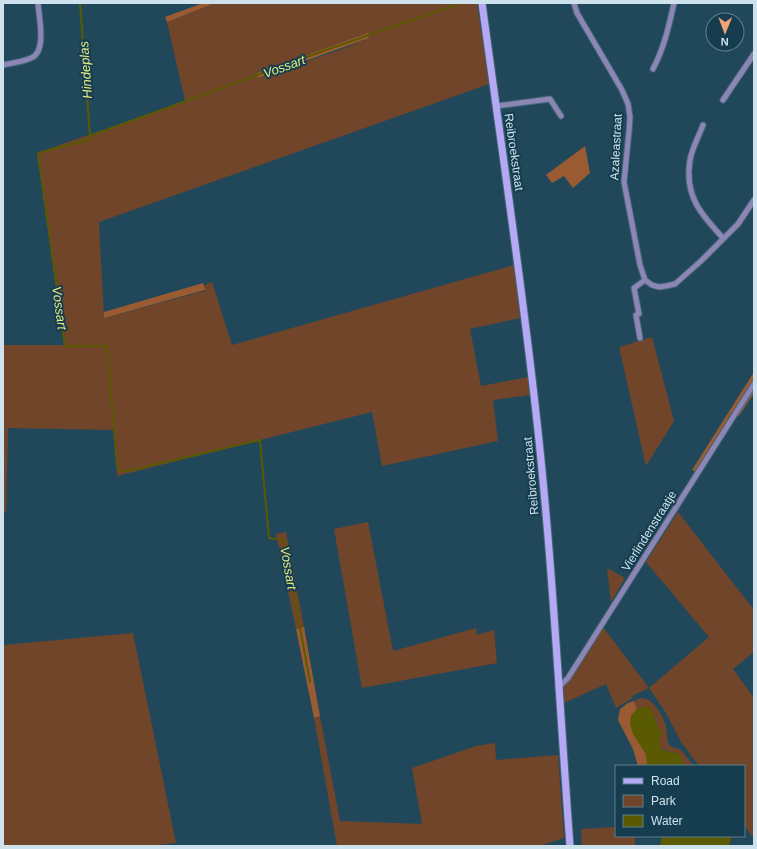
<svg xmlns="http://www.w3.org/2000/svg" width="757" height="849" font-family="Arial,sans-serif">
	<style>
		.green { fill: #71452a; fill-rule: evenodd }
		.forest { fill: #9a5b33 }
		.water { fill: #595a01 }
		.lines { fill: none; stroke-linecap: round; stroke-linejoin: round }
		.stream { stroke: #595a01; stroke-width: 2 }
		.street-casing { stroke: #436777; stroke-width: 7 }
		.secondary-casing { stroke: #436777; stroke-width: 9 }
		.street { stroke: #8c85b5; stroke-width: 5 }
		.secondary { stroke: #b5a9f5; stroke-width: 7 }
		.labels { text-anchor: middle; stroke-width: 4; stroke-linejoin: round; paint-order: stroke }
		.street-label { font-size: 12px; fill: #cde2ed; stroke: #163d4f }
		.water-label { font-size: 13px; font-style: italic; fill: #e5ea81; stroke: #163d4f }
	</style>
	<rect width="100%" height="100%" fill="#21485a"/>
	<!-- green -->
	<g class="green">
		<path d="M215,3H477L489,84L99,222L104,318L205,291L203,286L212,282L232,345L514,265L520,318L470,329L481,386L528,377L530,395L493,400L498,441L382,466L372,412L117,476L114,430L8,428L6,512H3V345H64L37,153L185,101L167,22ZM368,34L369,38L340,50L258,78V72Z"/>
		<polygon points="652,337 674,421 646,466 619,347"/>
		<polygon points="678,512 754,610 754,652 733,669 754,698 754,839 744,825 744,766 699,766 681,742 666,713 649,688 632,696 633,698 616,708 606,684 564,703 562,689 603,627 649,688 709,637 646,562"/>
		<polygon points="368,522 393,651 476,628 477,635 494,630 497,663 362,688 334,529"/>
		<polygon points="286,532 304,627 296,629 276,534"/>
		<polygon points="607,568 625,578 611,602"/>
		<polygon points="133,633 176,843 149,846 3,846 3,645"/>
		<path d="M641,698C652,697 662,714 665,723C667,730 667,736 668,743L670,746L681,750L694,766H683C682,747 669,755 660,748L659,729L657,725L656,720L644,707L637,709L634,701Z"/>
		<polygon points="320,716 340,821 422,824 412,768 476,746 495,743 496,760 558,755 564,838 539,846 337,846 314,718"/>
		<polygon points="616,827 616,836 635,836 635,846 582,846 581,829"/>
	</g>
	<!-- forest -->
	<g class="forest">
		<polygon points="203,3 215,3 167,22 165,17"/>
		<polygon points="368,33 369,38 258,78 257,73"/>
		<polygon points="585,146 590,173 573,188 564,176 552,183 546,175"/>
		<polygon points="203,283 205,290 104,318 104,312"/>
		<polygon points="754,372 754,393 739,416 732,412 696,472 692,470"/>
		<polygon points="304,627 320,716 314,718 296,629"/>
		<polygon points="634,701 637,709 631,716 637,739 647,756 647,766 638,766 633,749 618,720 620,709 628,703"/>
	</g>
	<!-- water -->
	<g class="water">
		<path d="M644,707L651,708L657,725L662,734L660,736V748C669,756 682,746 683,766H647L646,754L633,734L630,724L631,716L637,709Z"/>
		<polygon points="662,836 732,836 729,846 660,846"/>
	</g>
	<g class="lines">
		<!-- stream -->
		<g class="stream">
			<polyline points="80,3 90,136"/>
			<polyline points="310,682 284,540 269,538 260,440 127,471 121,471 117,466 107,346 65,346 38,153 91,139 90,136 323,51 461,3"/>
		</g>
		<defs>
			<g id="street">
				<polyline points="574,3 577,13 622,90 628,104 630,117 629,131 624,182 640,265 645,280 652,285 659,287 666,286 675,284 701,261 738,224 754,200"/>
				<path d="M3,65C12,63 22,62 31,58C47,52 39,18 38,3"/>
				<path d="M653,69C664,48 669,26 674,3"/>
				<polyline points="723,100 754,54"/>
				<polyline points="496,106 550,99 561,116"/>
				<path d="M703,125C699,136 692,148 690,160C684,196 701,214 723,238"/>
				<polyline points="640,338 636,315 639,314 634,288 645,280"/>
				<polyline points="558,688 568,678 754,384"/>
			</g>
			<path id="secondary" d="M482,3C500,137 520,270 535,404C552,551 559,699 570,846"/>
		</defs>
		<!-- street casing -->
		<use href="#street" class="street-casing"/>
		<!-- secondary casing -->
		<use href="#secondary" class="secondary-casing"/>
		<!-- street -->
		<use href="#street" class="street"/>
		<!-- secondary -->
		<use href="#secondary" class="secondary"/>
	</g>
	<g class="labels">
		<!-- street labels -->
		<g class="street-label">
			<text transform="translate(616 147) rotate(-87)" y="4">Azaleastraat</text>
			<text transform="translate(514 152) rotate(82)" y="4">Reibroekstraat</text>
			<text transform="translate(531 476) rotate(-95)" y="4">Reibroekstraat</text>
			<text transform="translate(649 531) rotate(-58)" y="4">Vierlindenstraatje</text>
		</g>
		<!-- water labels -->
		<g class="water-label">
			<text transform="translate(284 66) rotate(-20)" y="5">Vossart</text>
			<text transform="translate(85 70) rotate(-94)" y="5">Hindeplas</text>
			<text transform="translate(60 308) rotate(82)" y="5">Vossart</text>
			<text transform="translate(289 568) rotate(80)" y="5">Vossart</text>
		</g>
	</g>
	<!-- border -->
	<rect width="757" height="849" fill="none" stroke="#cde2ed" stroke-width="8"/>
	<!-- legend -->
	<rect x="615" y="765" width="130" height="72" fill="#163d4f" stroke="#5f7f8e"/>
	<rect x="623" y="778" width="20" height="6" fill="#b5a9f5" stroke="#5f7f8e"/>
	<text x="651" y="785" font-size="12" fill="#cde2ed">Road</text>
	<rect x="623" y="795" width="20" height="12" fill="#71452a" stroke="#5f7f8e"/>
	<text x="651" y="805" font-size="12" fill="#cde2ed">Park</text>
	<rect x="623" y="815" width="20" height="12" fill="#595a01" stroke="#5f7f8e"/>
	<text x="651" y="825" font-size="12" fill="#cde2ed">Water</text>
	<!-- north arrow -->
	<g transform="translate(725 32) rotate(181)"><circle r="19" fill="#163d4f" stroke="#5f7f8e"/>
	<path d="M0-3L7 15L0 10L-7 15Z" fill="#efa377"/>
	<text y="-6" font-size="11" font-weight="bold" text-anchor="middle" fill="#cde2ed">N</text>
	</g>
</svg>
